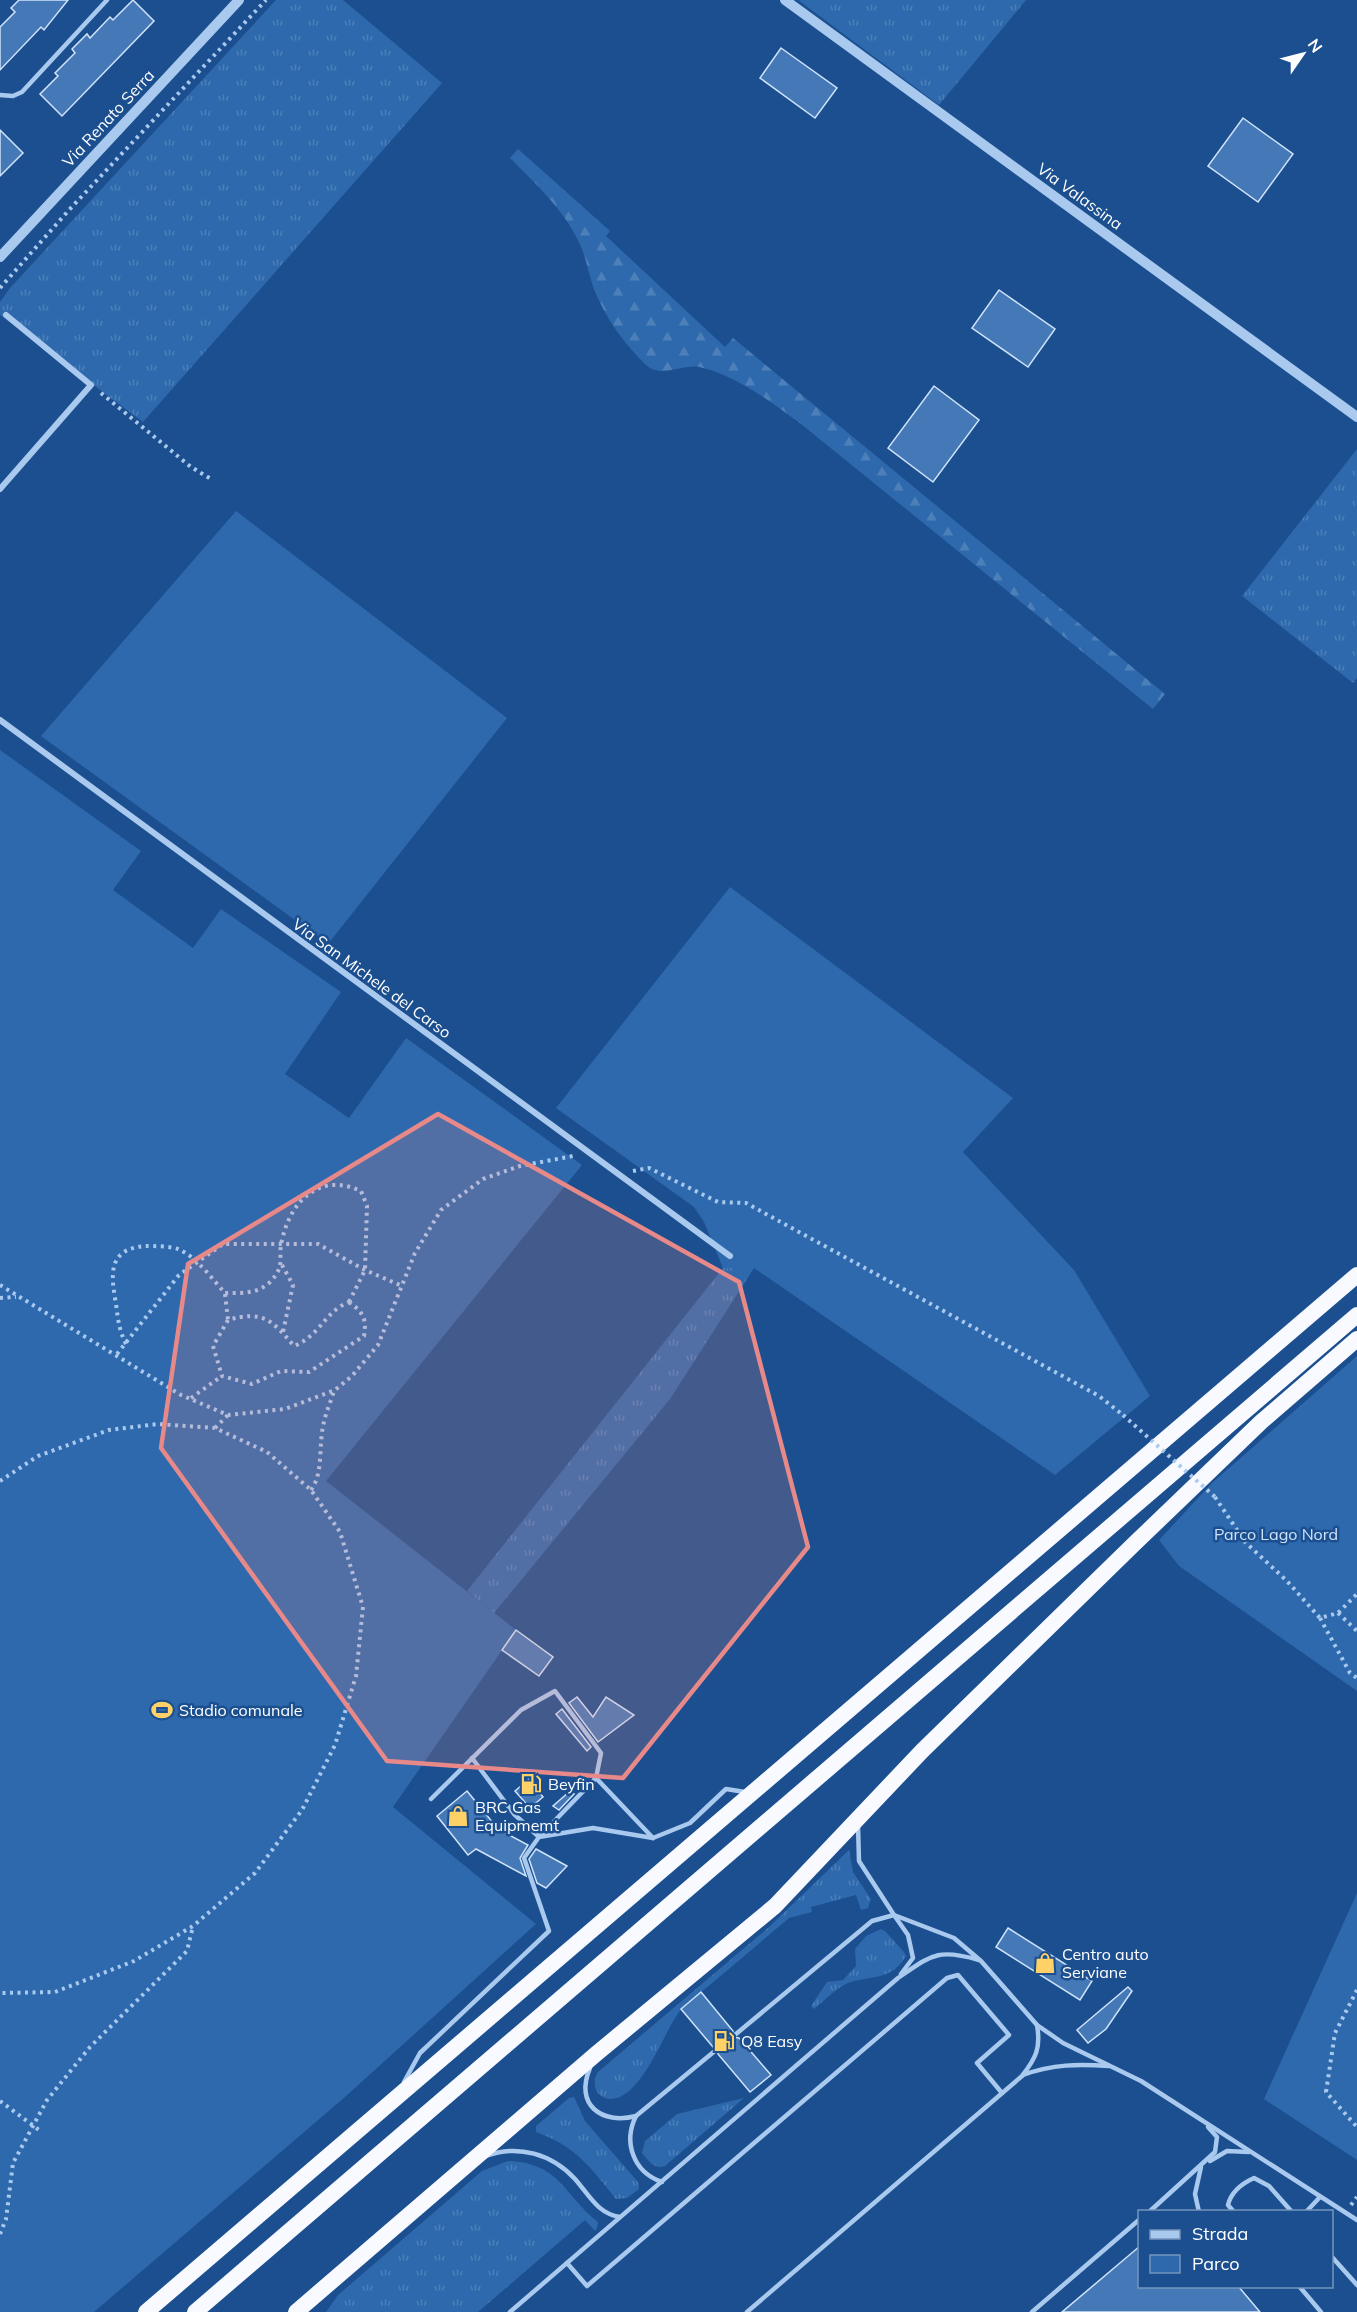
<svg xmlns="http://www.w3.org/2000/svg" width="1357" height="2312" font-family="Mulish,sans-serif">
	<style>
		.grass { fill: url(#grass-tufts) }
		.forest { fill: url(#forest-firs) }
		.park { fill: #2e69ad }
		.building { fill: #4478b7; stroke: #cfe3fa; stroke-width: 1.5 }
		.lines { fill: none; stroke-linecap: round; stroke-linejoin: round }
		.path { stroke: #a9c9ee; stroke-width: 4; stroke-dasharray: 3 4.5; stroke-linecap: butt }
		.service { stroke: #a9c9ee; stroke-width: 4.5 }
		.minor { stroke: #a9c9ee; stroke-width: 6 }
		.tertiary { stroke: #a9c9ee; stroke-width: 10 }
		.trunk { stroke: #f8faff; stroke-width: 16 }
		.path-bridge { stroke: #a9c9ee; stroke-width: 4; stroke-dasharray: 3 4.5; stroke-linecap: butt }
		.marked { fill: #e88989; fill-opacity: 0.2; stroke: #e88989; stroke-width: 4.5; stroke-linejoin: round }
		.labels { text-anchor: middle; stroke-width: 5; stroke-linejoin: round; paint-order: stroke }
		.street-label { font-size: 16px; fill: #fff; stroke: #1b4f8f }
		.park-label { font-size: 16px; fill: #cfe3fa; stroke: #1b4f8f }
		.poi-label { font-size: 16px; fill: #fff; stroke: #1b4f8f; text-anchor: start }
	</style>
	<defs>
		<pattern id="grass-tufts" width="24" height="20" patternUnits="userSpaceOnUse" patternTransform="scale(1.5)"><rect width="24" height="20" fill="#2e69ad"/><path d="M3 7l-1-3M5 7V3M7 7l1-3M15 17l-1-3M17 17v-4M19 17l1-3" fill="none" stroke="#4d80b9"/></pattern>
		<pattern id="forest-firs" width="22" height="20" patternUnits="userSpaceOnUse" patternTransform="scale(1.5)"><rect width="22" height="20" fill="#2e69ad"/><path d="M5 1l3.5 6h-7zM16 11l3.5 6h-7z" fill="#4d80b9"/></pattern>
	</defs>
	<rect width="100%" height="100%" fill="#1b4f8f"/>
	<!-- grass -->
	<g class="grass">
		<polygon points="276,0 343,0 442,83 143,422 0,315 0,302 10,288"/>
		<polygon points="798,0 1026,0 939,105"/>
		<polygon points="1357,449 1357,678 1353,683 1242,596"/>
		<polygon points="723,1268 754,1268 670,1399 494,1613 467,1591"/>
		<path d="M849,1850L853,1872L871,1899L868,1908L861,1910L856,1895L811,1907L812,1912L789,1918C763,1940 737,1962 711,1984C700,1993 685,2002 677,2015C663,2035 640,2100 610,2099C595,2098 591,2082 598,2072L769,1927Z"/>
		<path d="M881,1929L885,1931L904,1952L906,1956C892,1981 871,1975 848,1983C836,1988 824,2001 814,2009L811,2006L827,1982L843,1980L856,1966L855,1949L866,1936Z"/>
		<path d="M574,2097L585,2121L638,2182L639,2189L627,2198L616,2199C591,2168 576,2146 536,2132V2126L569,2098Z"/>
		<path d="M744,2098L665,2166C653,2169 649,2161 642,2153L645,2141L677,2114Z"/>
		<path d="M508,2161C560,2163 563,2194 598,2222L597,2228L595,2231L585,2220L478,2312H326L338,2295L482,2171Z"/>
	</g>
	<!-- forest -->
	<path class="forest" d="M518,149L610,231L606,236L725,347L733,338L1165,694L1153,709L801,424C773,403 734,374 699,367C681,364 662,379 646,365C626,346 607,320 596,294C589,278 587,259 579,242C563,209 536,184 510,158Z"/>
	<!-- park -->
	<g class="park">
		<polygon points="236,511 507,718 328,944 41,736"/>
		<polygon points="0,750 141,851 113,890 193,948 221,909 341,992 285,1074 349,1118 406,1038 582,1165 326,1481 516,1630 393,1807 536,1924 345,2097 94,2312 0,2312"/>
		<polygon points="730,887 1013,1098 963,1152 1074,1270 1150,1396 1055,1475 754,1268 723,1268 704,1222 694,1207 556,1108"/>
		<polygon points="1357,1356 1357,1691 1179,1566 1159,1540 1212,1483"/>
		<polygon points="1357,1893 1357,2160 1264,2099"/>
	</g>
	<!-- building -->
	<g class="building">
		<polygon points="19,0 68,0 44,30 41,27 0,70 0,27 15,12 11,8"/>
		<polygon points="133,0 154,21 62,116 40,94 58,76 55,73 75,53 72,49 87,34 90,38 110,17 113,20"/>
		<polygon points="781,48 837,88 815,118 760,78"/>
		<polygon points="1243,118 1293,154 1258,202 1208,166"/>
		<polygon points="0,130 23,153 0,176"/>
		<polygon points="999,290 1055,329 1028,367 972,328"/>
		<polygon points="934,386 979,420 933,482 888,448"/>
		<polygon points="516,1630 553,1657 539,1676 502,1650"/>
		<polygon points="577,1697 593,1717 606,1697 634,1715 598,1742 569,1703"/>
		<polygon points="562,1709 591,1747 587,1751 556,1714"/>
		<polygon points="529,1779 543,1797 530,1808 515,1791"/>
		<polygon points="467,1791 498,1829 528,1845 520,1858 526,1876 476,1849 468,1855 437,1816"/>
		<polygon points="569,1792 574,1794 559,1810 553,1806"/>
		<polygon points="536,1849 567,1866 546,1888 537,1883 529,1859"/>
		<polygon points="1008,1928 1092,1981 1080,2000 996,1947"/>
		<polygon points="1128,1987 1132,1991 1106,2029 1088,2043 1077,2030"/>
		<polygon points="701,1992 733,2031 733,2037 739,2038 771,2075 750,2092 718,2054 719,2047 713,2047 681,2009"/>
		<polygon points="1140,2246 1140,2286 1238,2286 1260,2312 1062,2312"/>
	</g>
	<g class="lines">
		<!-- path -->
		<g class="path">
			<polyline points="0,288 69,210 266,0"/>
			<polyline points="101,393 191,467 211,479"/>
			<polyline points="633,1171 649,1168 718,1202 746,1203 1099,1396 1123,1415"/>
			<polyline points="282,1265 293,1285 283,1332"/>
			<polyline points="0,1285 181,1395 228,1415 285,1409 335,1390 352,1376 378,1345 415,1253 441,1210 483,1179 520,1166 573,1156"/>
			<polyline points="225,1294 228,1320"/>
			<polyline points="0,1298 16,1297"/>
			<path d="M349,1302C363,1312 367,1319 364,1336L309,1372L281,1371L252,1384L222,1376L213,1346L228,1320C263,1310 272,1320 294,1346C320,1336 325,1311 349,1302Z"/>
			<path d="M126,1344C119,1330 118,1319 116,1304C111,1275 107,1249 145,1246C154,1246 169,1246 178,1249C197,1257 212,1279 225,1293C241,1293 257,1294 269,1283C287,1265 277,1259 282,1240C291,1200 320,1172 361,1191L367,1206L365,1270L349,1302"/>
			<polyline points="117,1354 179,1275 223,1244 318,1244 365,1270 402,1286"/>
			<polyline points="191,1398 222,1376"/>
			<polyline points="215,1428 228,1415"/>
			<polyline points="0,1481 38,1456 109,1430 158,1424 215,1428 267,1452 311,1490 340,1532 363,1607 356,1676 335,1745 302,1810 255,1873 193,1926 134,1961 55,1992 0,1993"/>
			<path d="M311,1490C324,1473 318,1444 324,1422C326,1412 331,1401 334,1391"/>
			<polyline points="1215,1497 1245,1542 1287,1581 1320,1618 1338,1613 1357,1594"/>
			<polyline points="1338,1613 1357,1631"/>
			<polyline points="1320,1618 1350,1673 1357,1678"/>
			<polyline points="1357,1990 1335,2033 1326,2092 1357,2127"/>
			<polyline points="0,2101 39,2130"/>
			<polyline points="1351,2205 1357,2197"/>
			<polyline points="0,2234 6,2219 13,2163 47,2100 90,2047 187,1951 193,1926"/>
		</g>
		<!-- service -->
		<g class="service">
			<polyline points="0,95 13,96 22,92 107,0"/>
			<polyline points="472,1758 514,1814 539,1837 596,1778 653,1838"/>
			<polyline points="431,1799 521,1710 555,1691 601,1753 596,1778"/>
			<polyline points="858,1825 859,1861 894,1915 954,1938 981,1961 1037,2025 1063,2043 1141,2081 1357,2220"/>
			<polyline points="736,2034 872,1921 894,1915 908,1935 913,1958 901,1974"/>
			<path d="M590,2068C574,2105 602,2125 636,2116"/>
			<path d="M1023,2075C1053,2064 1078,2064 1109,2066"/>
			<polyline points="404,2082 420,2053 549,1931 524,1858 539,1837 593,1828 653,1838 690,1823 726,1789 745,1792"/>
			<path d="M486,2156C518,2144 552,2154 575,2179C589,2195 598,2214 620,2217"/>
			<polyline points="1210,2161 1227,2151 1249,2152"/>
			<path d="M662,2182C633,2172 623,2142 636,2116L716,2050"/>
			<polyline points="1149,2212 1215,2152 1217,2137 1208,2127"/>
			<polyline points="1199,2212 1195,2194 1201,2167"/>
			<path d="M1234,2212L1228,2205C1231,2192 1243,2183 1254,2178L1269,2186L1292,2212"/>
			<polyline points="1306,2212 1320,2197"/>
			<polyline points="1332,2257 1357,2285"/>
			<polyline points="567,2263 587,2286 947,1978 958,1975 1009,2035 977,2063 1002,2093"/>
			<polyline points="1299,2286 1321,2312"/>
			<path d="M510,2312L898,1978C932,1955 937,1948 979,1960"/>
			<path d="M747,2312L1022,2076C1036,2058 1041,2048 1037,2025"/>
			<polyline points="1032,2312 1140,2219"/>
		</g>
		<!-- minor -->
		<g class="minor">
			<polyline points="0,489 91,385 6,315"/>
			<polyline points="0,720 730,1256"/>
		</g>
		<!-- tertiary -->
		<g class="tertiary">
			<polyline points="785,0 1357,417"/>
			<polyline points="0,257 239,0"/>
		</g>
		<!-- trunk -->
		<g class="trunk">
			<polyline points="146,2312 1357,1275"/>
			<polyline points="195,2312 1357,1315"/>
			<polyline points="296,2312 596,2054 775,1906 922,1751 1133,1545 1261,1422 1357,1339"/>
		</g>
		<!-- path-bridge -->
		<polyline class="path-bridge" points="1123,1415 1215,1497"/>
	</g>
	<!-- marked area -->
	<path class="marked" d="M438,1114L739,1282L808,1547L623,1778L387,1761L161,1448L188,1264Z"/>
	<!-- icons -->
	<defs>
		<symbol id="stadium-bare" viewBox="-9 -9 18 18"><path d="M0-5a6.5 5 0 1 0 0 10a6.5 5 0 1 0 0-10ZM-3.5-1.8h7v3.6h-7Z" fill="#ffd166" stroke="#1b4f8f" stroke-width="2.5" paint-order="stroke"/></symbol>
		<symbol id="fuel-bare" viewBox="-9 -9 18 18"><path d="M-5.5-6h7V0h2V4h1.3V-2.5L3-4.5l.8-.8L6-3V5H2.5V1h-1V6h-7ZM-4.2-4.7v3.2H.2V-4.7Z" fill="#ffd166" stroke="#1b4f8f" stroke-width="2.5" paint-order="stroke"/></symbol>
		<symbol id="shop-bare" viewBox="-9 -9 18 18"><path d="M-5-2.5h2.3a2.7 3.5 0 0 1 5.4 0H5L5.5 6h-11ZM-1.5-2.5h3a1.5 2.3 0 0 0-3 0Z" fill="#ffd166" stroke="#1b4f8f" stroke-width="2.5" paint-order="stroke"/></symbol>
	</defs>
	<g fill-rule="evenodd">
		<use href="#stadium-bare" x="147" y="1695" width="30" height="30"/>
		<use href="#fuel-bare" x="516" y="1769" width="30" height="30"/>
		<use href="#shop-bare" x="443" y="1801" width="30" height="30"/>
		<use href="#shop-bare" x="1030" y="1948" width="30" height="30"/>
		<use href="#fuel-bare" x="709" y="2026" width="30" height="30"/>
	</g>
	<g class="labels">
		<!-- street labels -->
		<g class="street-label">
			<text transform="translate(108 118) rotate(-47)" y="6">Via Renato Serra</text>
			<text transform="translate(1080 196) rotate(36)" y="6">Via Valassina</text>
			<text transform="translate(372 978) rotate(36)" y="6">Via San Michele del Carso</text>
		</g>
		<!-- park labels -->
		<g class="park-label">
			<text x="1276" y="1540">Parco Lago Nord</text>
		</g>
		<!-- poi labels -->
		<g class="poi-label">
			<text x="179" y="1716">Stadio comunale</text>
			<text x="548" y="1790">Beyfin</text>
			<text x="475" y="1813">BRC Gas<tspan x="475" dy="18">Equipmemt</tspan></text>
			<text x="1062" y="1960">Centro auto<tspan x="1062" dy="18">Serviane</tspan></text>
			<text x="741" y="2047">Q8 Easy</text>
		</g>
	</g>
	<!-- legend -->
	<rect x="1138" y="2210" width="195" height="78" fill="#1b4f8f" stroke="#7695bc" stroke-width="1.5"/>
	<rect x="1150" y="2230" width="30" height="9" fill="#a9c9ee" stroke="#7695bc" stroke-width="1.5"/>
	<text x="1192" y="2240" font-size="18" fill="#ffffff">Strada</text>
	<rect x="1150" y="2255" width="30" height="18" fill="#2e69ad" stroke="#7695bc" stroke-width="1.5"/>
	<text x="1192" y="2270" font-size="18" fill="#ffffff">Parco</text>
	<!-- north arrow -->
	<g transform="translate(1303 54) rotate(55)" stroke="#1b4f8f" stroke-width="4.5" paint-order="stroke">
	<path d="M0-4.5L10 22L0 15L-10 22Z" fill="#ffffff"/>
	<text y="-9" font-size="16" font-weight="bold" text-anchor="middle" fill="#ffffff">N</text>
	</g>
</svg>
